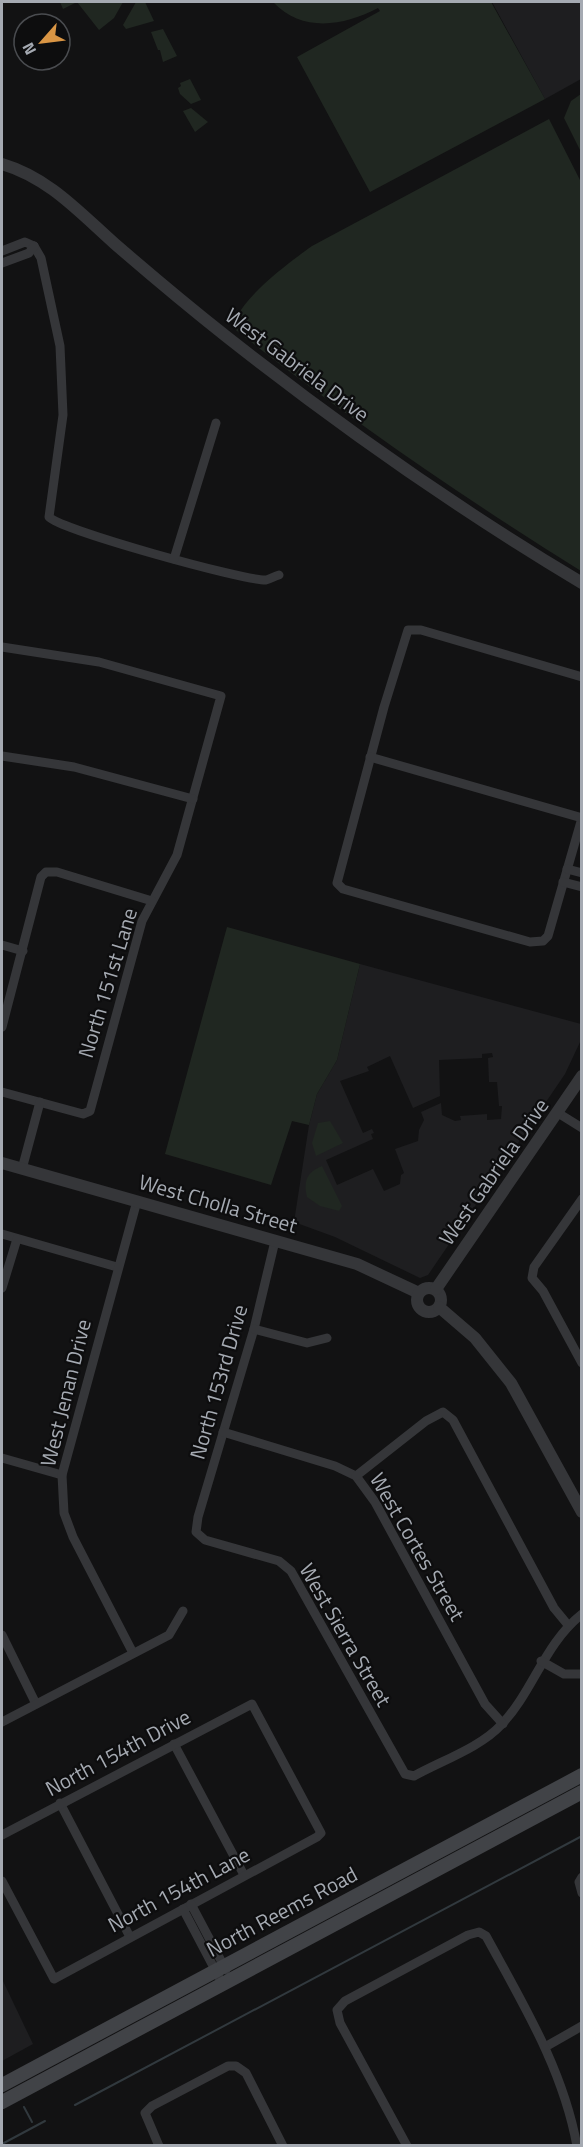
<svg xmlns="http://www.w3.org/2000/svg" width="583" height="2147" font-family="'Titillium Web',sans-serif">
	<style>
		.built { fill: #1e1e20; fill-rule: evenodd }
		.green { fill: #202721 }
		.lines { fill: none; stroke-linecap: round; stroke-linejoin: round }
		.stream { stroke: #31393e; stroke-width: 2 }
		.minor { stroke: #353639; stroke-width: 9 }
		.tertiary { stroke: #353639; stroke-width: 12 }
		.secondary { stroke: #414347; stroke-width: 14 }
		.labels { text-anchor: middle; stroke-width: 4.5; stroke-linejoin: round; paint-order: stroke }
		.street-label { font-size: 21px; fill: #a5aab2; stroke: #0d0d0e }
	</style>
	<rect width="100%" height="100%" fill="#121213"/>
	<!-- built -->
	<g class="built">
		<polygon points="492,2 581,2 581,79 545,99"/>
		<path d="M360,964L581,1024V1040L565,1074L428,1275L420,1278L335,1237L294,1222L309,1125L317,1094L337,1060ZM492,1053L493,1057L488,1058L489,1082H497L499,1106H502L501,1119L487,1120V1114L460,1116L461,1120L455,1121L442,1115L441,1103L421,1112L424,1120L419,1130L418,1141L395,1149L404,1173L401,1175L400,1184L384,1191L373,1169L337,1185L326,1160L373,1139L371,1134L374,1133L372,1129L363,1133L340,1081L369,1071L367,1067L390,1056L413,1108L440,1096L439,1060L482,1058V1054Z"/>
		<polygon points="2,1979 33,2044 2,2061"/>
	</g>
	<!-- green -->
	<g class="green">
		<polygon points="60,2 123,2 114,18 99,30 77,2 63,9"/>
		<polygon points="136,2 145,2 154,21 126,29 123,25"/>
		<path d="M273,2H491L545,99L370,192L297,57L380,11L378,8C344,26 302,33 273,2Z"/>
		<polygon points="163,29 177,56 163,62 160,50 158,50 151,32"/>
		<polygon points="190,79 201,100 191,104 180,94 178,88 181,86 180,83"/>
		<polygon points="581,94 581,152 564,118 571,101"/>
		<polygon points="191,108 208,122 195,132 183,111"/>
		<path d="M549,119L581,182V571C461,496 343,415 232,327C243,296 286,265 312,246Z"/>
		<polygon points="227,927 360,964 337,1060 317,1094 309,1125 292,1121 271,1185 165,1154"/>
		<polygon points="330,1121 343,1143 316,1156 312,1143 318,1123"/>
		<path d="M322,1166L342,1206L339,1211L320,1206L307,1197C303,1181 307,1172 322,1166Z"/>
	</g>
	<g class="lines">
		<!-- stream -->
		<g class="stream">
			<polyline points="75,2105 582,1836"/>
			<polyline points="24,2107 32,2122"/>
			<polyline points="2,2144 45,2121"/>
		</g>
		<!-- minor -->
		<g class="minor">
			<path d="M34,246L41,258L60,346L63,415L49,517C61,530 244,581 266,580C270,579 275,576 279,575"/>
			<polyline points="2,251 25,242 34,246"/>
			<polyline points="2,263 29,253 34,246"/>
			<polyline points="174,559 216,423"/>
			<polyline points="2,647 99,662 221,696 177,855 142,921 90,1111 83,1114 2,1092"/>
			<polyline points="582,677 421,630 408,630 384,707 337,883 343,889 530,942 543,941 548,936 582,818"/>
			<polyline points="2,756 74,767 193,799"/>
			<polyline points="370,757 582,818"/>
			<polyline points="567,869 582,873"/>
			<polyline points="563,882 582,887"/>
			<polyline points="2,945 23,951"/>
			<polyline points="2,1027 41,877 46,872 57,872 152,901"/>
			<polyline points="558,1113 582,1128"/>
			<polyline points="22,1169 40,1102"/>
			<polyline points="582,1199 534,1267 532,1278 543,1291 582,1363"/>
			<polyline points="2,1234 117,1267"/>
			<path d="M275,1241L254,1329L198,1517L196,1532L205,1540L279,1561L291,1571L405,1774L414,1776C441,1761 481,1747 501,1725C533,1692 544,1644 582,1614"/>
			<polyline points="2,1288 17,1239"/>
			<polyline points="254,1329 307,1343 327,1338"/>
			<polyline points="223,1432 335,1466 356,1476 375,1502 485,1704 503,1724"/>
			<polyline points="2,1458 62,1475"/>
			<polyline points="356,1476 426,1421 443,1412 453,1420 554,1608 568,1625"/>
			<polyline points="2,1635 36,1704"/>
			<polyline points="133,1653 73,1537 64,1513 62,1475 137,1201"/>
			<polyline points="541,1661 564,1674 581,1674"/>
			<polyline points="2,1722 169,1635 183,1611"/>
			<polyline points="174,1744 244,1875"/>
			<polyline points="60,1803 130,1937"/>
			<polyline points="2,1835 252,1704 321,1833 317,1837 54,1979 2,1881"/>
			<polyline points="582,1877 579,1882 582,1893"/>
			<polyline points="191,1904 226,1970"/>
			<polyline points="183,1909 223,1985"/>
			<polyline points="545,2047 582,2026"/>
			<polyline points="159,2146 145,2113 152,2106 228,2066 236,2066 246,2073 283,2146"/>
			<path d="M407,2146L340,2023L337,2010L345,2001L468,1935L479,1932L486,1936C523,2004 563,2069 577,2146"/>
		</g>
		<!-- tertiary -->
		<g class="tertiary">
			<path d="M2,164C49,178 79,212 115,244C152,276 189,307 227,337C340,426 458,509 582,583"/>
			<polyline points="2,1163 357,1264 419,1293"/>
			<circle cx="429" cy="1300" r="12"/>
			<polyline points="436,1289 582,1076"/>
			<polyline points="439,1307 475,1338 511,1383 582,1512"/>
		</g>
		<!-- secondary -->
		<g class="secondary">
			<polyline points="2,2085 582,1775"/>
			<polyline points="2,2102 582,1792"/>
		</g>
	</g>
	<g class="labels">
		<!-- street labels -->
		<g class="street-label">
			<text transform="translate(297 365) rotate(37)" y="7">West Gabriela Drive</text>
			<text transform="translate(108 983) rotate(-73)" y="7">North 151st Lane</text>
			<text transform="translate(494 1172) rotate(-55)" y="7">West Gabriela Drive</text>
			<text transform="translate(218 1204) rotate(16)" y="7">West Cholla Street</text>
			<text transform="translate(219 1382) rotate(-74)" y="7">North 153rd Drive</text>
			<text transform="translate(66 1393) rotate(-76)" y="7">West Jenan Drive</text>
			<text transform="translate(417 1547) rotate(60)" y="7">West Cortes Street</text>
			<text transform="translate(345 1635) rotate(60)" y="7">West Sierra Street</text>
			<text transform="translate(118 1753) rotate(-28)" y="7">North 154th Drive</text>
			<text transform="translate(179 1890) rotate(-28)" y="7">North 154th Lane</text>
			<text transform="translate(282 1912) rotate(-28)" y="7">North Reems Road</text>
		</g>
	</g>
	<!-- border -->
	<rect width="583" height="2147" fill="none" stroke="#a5aab2" stroke-width="6"/>
	<!-- north arrow -->
	<g transform="translate(42 42) rotate(242)"><circle r="28" fill="#0d0d0e" stroke="#4a4c50" stroke-width="1.5"/>
	<path d="M0-4.5L10 22L0 15L-10 22Z" fill="#d99544"/>
	<text y="-9" font-size="16" font-weight="bold" text-anchor="middle" fill="#a5aab2">N</text>
	</g>
</svg>
